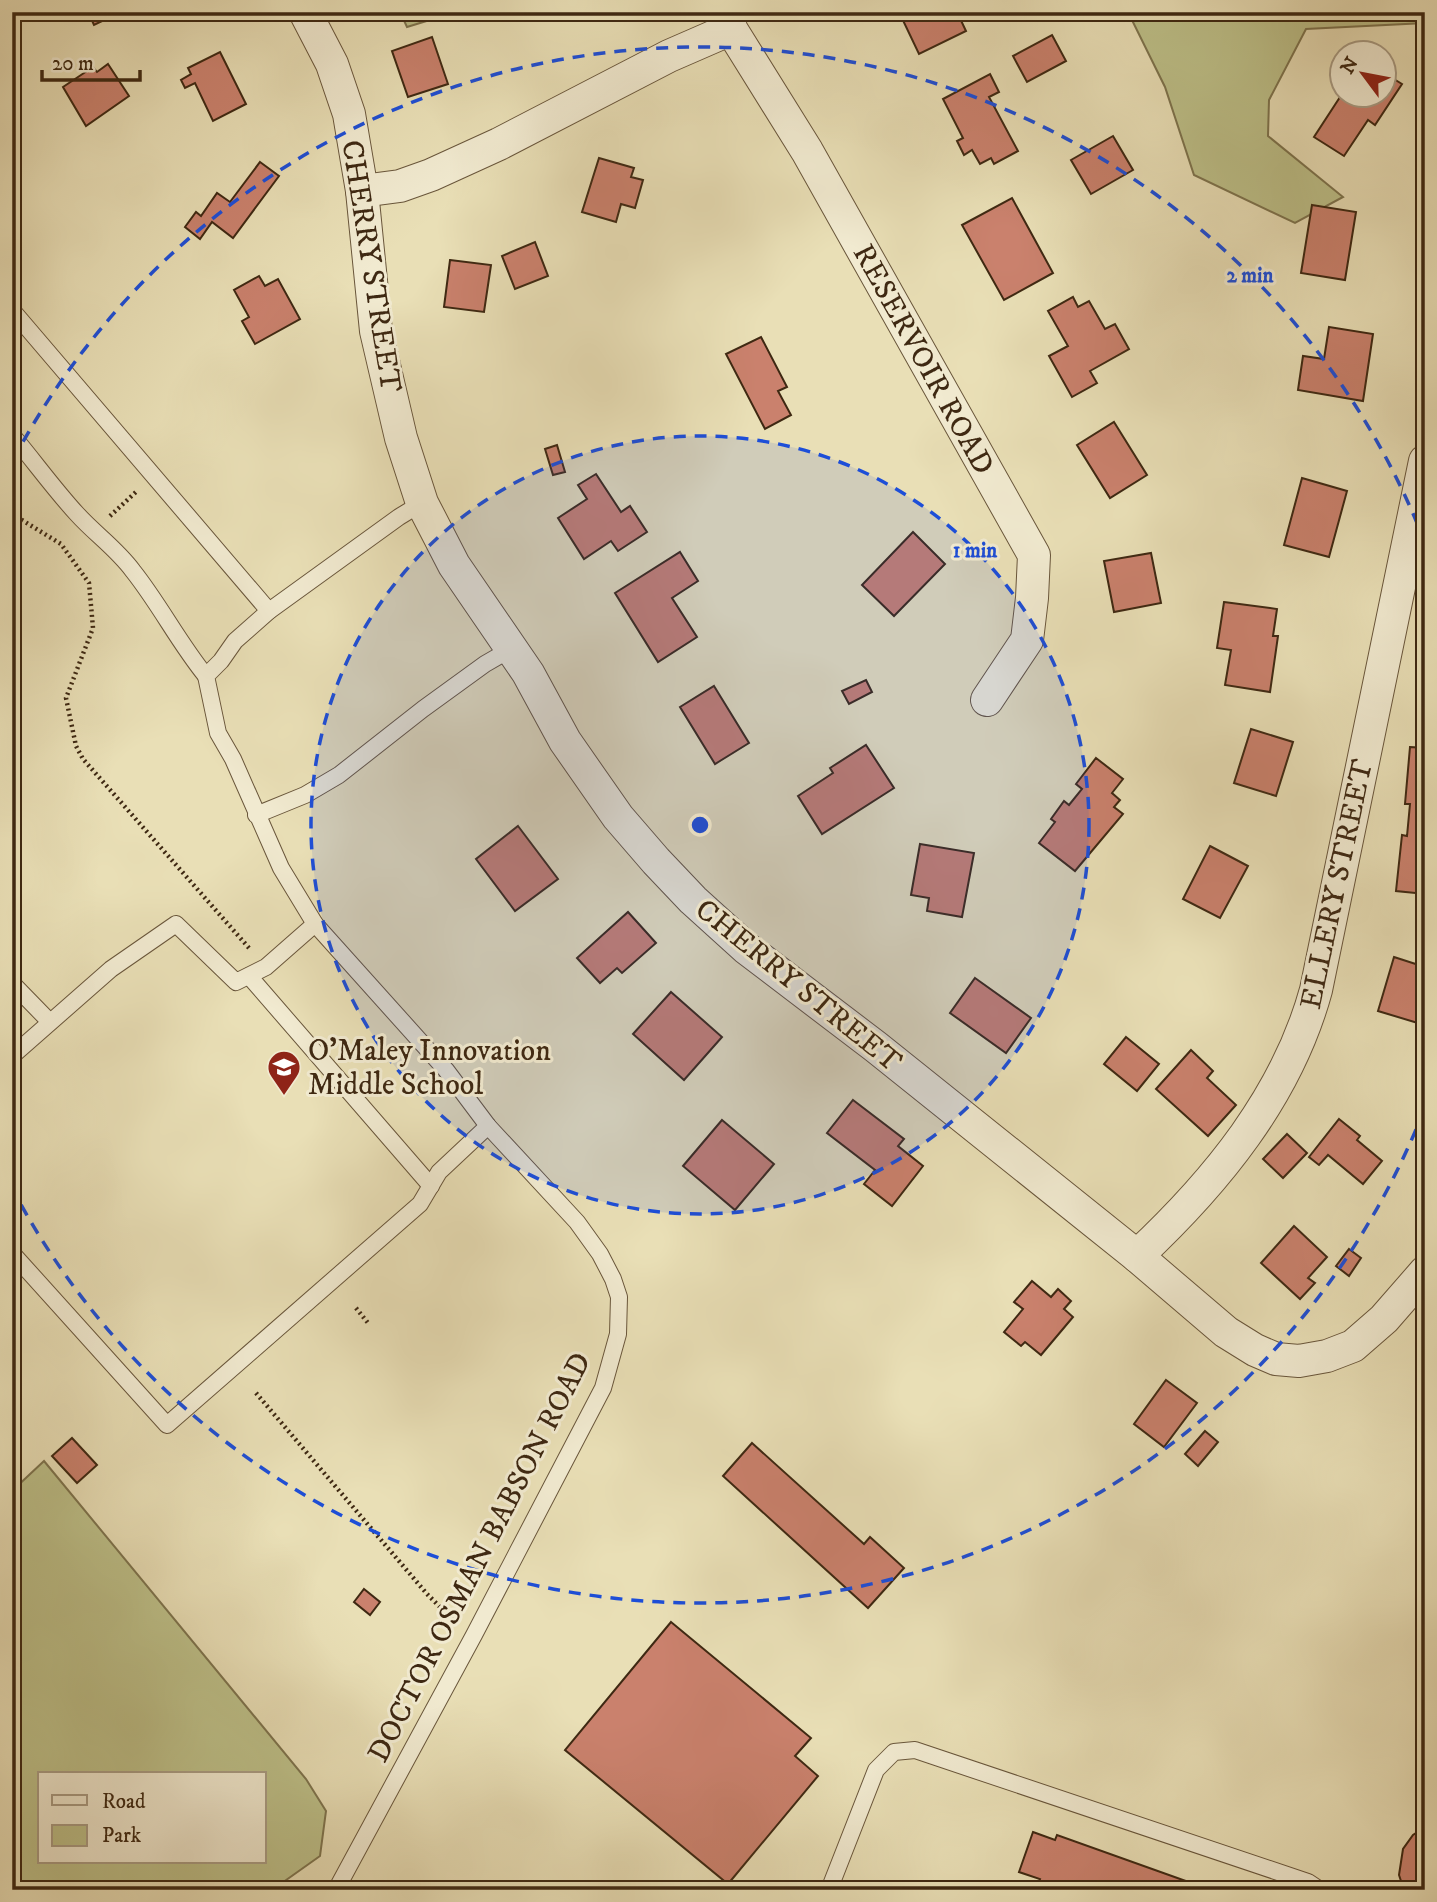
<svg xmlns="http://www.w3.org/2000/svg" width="1437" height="1902" font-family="'IM FELL DW Pica',serif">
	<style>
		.green { fill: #bdc089; stroke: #7e744e; stroke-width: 2; fill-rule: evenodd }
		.building { fill: #ca816d; stroke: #3e2812; stroke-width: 2 }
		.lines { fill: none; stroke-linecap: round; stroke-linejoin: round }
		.service-casing { stroke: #69563b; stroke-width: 18 }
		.minor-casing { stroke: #69563b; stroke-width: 34 }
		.path { stroke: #3e2812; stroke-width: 4.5; stroke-dasharray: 2 3.5; stroke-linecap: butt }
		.service { stroke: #f1ead0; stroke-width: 16 }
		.minor { stroke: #f1ead0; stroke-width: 32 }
		.ring { fill: none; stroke: #1d4ed8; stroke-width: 3.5; stroke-dasharray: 12 9 }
		.labels { text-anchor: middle; stroke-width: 6; stroke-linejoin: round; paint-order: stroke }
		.street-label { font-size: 30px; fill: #3e2812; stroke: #f1ead0 }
		.poi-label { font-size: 30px; fill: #3e2812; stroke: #f1ead0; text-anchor: start }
		.centre { fill: #1d4ed8; stroke: #f1ead0; stroke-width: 3.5 }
		.ring-label { font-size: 21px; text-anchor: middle; font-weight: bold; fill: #1d4ed8; stroke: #f1ead0; stroke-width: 6; stroke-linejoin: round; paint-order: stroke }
	</style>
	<rect width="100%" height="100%" fill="#e9dfb6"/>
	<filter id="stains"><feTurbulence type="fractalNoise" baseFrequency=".00286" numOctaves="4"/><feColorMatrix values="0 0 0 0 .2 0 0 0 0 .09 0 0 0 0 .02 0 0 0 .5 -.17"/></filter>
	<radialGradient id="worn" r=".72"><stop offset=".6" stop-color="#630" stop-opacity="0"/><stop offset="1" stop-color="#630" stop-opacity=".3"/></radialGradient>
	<!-- green -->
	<g class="green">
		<polygon points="400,12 456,12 407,27"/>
		<polygon points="1128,12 1425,12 1425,23 1306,29 1269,100 1268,136 1343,197 1295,223 1194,175 1165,87"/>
		<path d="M44,1461L306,1779L326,1811L320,1856L272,1890H12V1491ZM40,1774H264V1862H40Z"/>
	</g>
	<!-- building -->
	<g class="building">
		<polygon points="88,12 121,12 94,25"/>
		<polygon points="899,12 957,12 966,31 919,54"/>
		<polygon points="1052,35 1066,61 1027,82 1013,56"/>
		<polygon points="432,37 448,84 408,97 392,51"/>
		<polygon points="220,52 246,104 213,121 195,83 185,88 181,80 191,74 188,68"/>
		<polygon points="108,64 129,96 86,126 63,87 93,67 97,72"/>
		<polygon points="1384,73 1402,84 1375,125 1368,120 1344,156 1314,137 1342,94 1384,94"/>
		<polygon points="990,74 999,92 989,97 1018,151 994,164 991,158 980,164 972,150 964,155 957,141 963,138 943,99"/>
		<polygon points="1113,136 1133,170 1091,194 1071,160"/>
		<polygon points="599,158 634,168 631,177 643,180 635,208 621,204 616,222 582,212"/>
		<polygon points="260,162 279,176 233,238 212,222 200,239 185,227 196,212 201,216 217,193 230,202"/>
		<polygon points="1012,198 1053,273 1004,300 962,225"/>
		<polygon points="1312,205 1356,212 1345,280 1301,273"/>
		<polygon points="535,242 548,276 515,289 502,256"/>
		<polygon points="450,260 491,265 484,312 444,307"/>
		<polygon points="259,276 265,286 278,279 300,319 255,344 242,321 249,317 234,290"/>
		<polygon points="1073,297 1078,307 1089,301 1105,329 1115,324 1129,349 1090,371 1097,383 1072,397 1049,356 1068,346 1048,311"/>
		<polygon points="1329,327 1373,334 1363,401 1298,390 1303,356 1324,359"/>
		<polygon points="761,337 787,387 778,391 791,415 765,429 726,354"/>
		<polygon points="1114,422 1147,475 1110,498 1077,445"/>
		<polygon points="557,445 565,472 553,475 545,449"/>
		<polygon points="596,474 621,512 630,506 647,532 618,551 611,541 584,559 558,518 587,499 578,485"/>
		<polygon points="1302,478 1347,491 1329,557 1284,545"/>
		<polygon points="913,532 945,564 894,616 862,585"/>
		<polygon points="680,552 698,581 672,598 697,637 658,662 615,593"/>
		<polygon points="1151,553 1161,603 1114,612 1104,561"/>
		<polygon points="1224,602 1277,609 1273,636 1278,636 1270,692 1225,685 1231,650 1217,648"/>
		<polygon points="866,680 872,692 849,704 842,691"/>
		<polygon points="714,686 749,743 715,764 680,707"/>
		<polygon points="1251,729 1293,742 1276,796 1234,783"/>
		<polygon points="866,745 894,788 822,834 798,796 833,773 830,768"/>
		<polygon points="1410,747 1425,748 1425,894 1396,891 1402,835 1407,836 1410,804 1405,804"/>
		<polygon points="1096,758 1123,779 1112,793 1120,800 1114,807 1123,814 1075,871 1039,843 1055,822 1051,819 1064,801 1069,805 1082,789 1076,784"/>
		<polygon points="518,826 558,879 515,911 476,859"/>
		<polygon points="920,844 974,853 962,917 927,911 929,898 911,895"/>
		<polygon points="1210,846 1248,866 1220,918 1183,899"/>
		<polygon points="628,912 656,943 622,973 617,968 600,983 577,958"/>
		<polygon points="1394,957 1425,967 1425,1012 1421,1024 1378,1011"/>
		<polygon points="975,978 1031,1018 1006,1053 950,1013"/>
		<polygon points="671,992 722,1037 684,1080 633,1034"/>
		<polygon points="1126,1037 1159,1064 1137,1091 1104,1064"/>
		<polygon points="1191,1050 1213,1071 1207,1078 1236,1105 1208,1136 1156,1089"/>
		<polygon points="853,1100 904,1139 898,1146 923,1166 892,1206 864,1184 875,1170 827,1133"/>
		<polygon points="1339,1119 1360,1136 1357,1140 1382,1161 1363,1184 1328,1155 1319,1165 1309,1157"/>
		<polygon points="722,1120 774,1164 735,1210 683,1166"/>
		<polygon points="1287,1134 1307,1153 1283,1178 1263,1159"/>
		<polygon points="1294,1226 1327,1257 1308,1278 1315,1283 1300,1299 1261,1263"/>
		<polygon points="1349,1249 1361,1258 1349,1276 1336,1266"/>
		<polygon points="1032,1281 1051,1297 1058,1289 1071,1301 1064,1309 1073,1317 1041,1355 1025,1342 1021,1346 1004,1332 1023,1309 1014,1302"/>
		<polygon points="1166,1380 1197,1403 1164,1447 1134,1424"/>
		<polygon points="1205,1431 1218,1442 1198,1466 1185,1454"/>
		<polygon points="72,1438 97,1465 77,1483 52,1456"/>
		<polygon points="752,1443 864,1544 870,1537 904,1568 868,1608 723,1476"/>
		<polygon points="364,1589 380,1602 370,1615 354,1602"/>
		<polygon points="671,1622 811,1738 795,1756 818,1776 728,1884 565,1750"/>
		<polygon points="1425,1827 1425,1890 1404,1890 1399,1875 1403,1849 1413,1835"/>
		<polygon points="1033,1832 1055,1840 1057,1835 1211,1890 1036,1890 1040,1879 1019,1872"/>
	</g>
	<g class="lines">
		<defs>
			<g id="service">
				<polyline points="12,310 269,611"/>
				<path d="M12,435C34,461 54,489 77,514C95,534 117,549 133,571C160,605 179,643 206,676"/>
				<polyline points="256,815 305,795 339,775 423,709 485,664 511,649"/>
				<polyline points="249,976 431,1186"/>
				<polyline points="12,983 50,1022"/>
				<polyline points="12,1056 111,969 176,924 236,982 266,967 315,924"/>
				<polyline points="12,1253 167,1425 420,1204 439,1172 488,1126"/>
				<polyline points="336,1890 474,1635 603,1388 618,1334 619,1297 613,1279 600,1254 577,1222 488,1126 446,1070 315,924 281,868 233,759 218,733 206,676 221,661 235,641 269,611 399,517 422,503"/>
				<polyline points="829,1890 876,1770 894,1752 915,1750 1308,1882 1320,1890"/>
			</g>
			<g id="minor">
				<polyline points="305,12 332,64 349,114 362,191 376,331 401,438 422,503 454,565 528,673 565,741 618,817 656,861 693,900 746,948 876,1047 1137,1256 1226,1332 1255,1350 1276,1359 1299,1361 1327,1356 1353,1346 1384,1319 1425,1272"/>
				<polyline points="728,12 731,29 807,151 1034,555 1032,598 1027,640 987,700"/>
				<polyline points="362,191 400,186 431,175 499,144 669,56 731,29"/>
				<path d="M1137,1256C1216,1182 1287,1096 1316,990L1425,461"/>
			</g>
		</defs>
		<!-- service casing -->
		<use href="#service" class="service-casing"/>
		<!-- minor casing -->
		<use href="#minor" class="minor-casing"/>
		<!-- path -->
		<g class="path">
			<polyline points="12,514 61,544 89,583 93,628 66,698 76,746 83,759 249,948"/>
			<polyline points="110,516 137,491"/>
			<polyline points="356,1308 368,1323"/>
			<polyline points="256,1393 427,1594 456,1623"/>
		</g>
		<!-- service -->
		<use href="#service" class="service"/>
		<!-- minor -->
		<use href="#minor" class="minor"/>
	</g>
	<!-- distance rings -->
	<circle cx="700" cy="825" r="389" fill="#1d4ed8" fill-opacity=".12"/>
	<g class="ring">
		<circle cx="700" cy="825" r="389"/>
		<path d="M1424 1110A778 778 0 0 1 13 1190M13 460A778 778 0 0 1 1424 540"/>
	</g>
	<!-- icons -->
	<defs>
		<symbol id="school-pin" viewBox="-11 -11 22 30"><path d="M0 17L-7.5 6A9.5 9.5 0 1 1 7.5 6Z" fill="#8f2418" stroke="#f1ead0"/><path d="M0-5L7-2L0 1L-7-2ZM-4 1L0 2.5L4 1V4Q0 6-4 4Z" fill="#fff"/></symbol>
	</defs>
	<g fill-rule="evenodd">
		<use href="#school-pin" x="265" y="1048" width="38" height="52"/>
	</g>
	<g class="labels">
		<!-- street labels -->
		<g class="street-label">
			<text transform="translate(372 266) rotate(81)" y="10">CHERRY STREET</text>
			<text transform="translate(924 359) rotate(61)" y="10">RESERVOIR ROAD</text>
			<text transform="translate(1336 884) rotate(-78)" y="10">ELLERY STREET</text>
			<text transform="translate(799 985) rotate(39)" y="10">CHERRY STREET</text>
			<text transform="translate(479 1557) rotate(-63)" y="10">DOCTOR OSMAN BABSON ROAD</text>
		</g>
		<!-- poi labels -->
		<g class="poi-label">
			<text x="308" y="1060">O'Maley Innovation<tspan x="308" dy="34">Middle School</tspan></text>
		</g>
	</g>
	<circle cx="700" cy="825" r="10" class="centre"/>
	<g class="ring-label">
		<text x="1250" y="282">2 min</text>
		<text x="975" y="557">1 min</text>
	</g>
	<!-- margin -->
	<rect width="1437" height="1902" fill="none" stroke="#e9dfb6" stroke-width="42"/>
	<rect x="14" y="14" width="1409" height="1874" fill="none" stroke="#3e2812" stroke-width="3.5"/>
	<rect x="21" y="21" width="1395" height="1860" fill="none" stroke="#3e2812" stroke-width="2"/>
	<!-- legend -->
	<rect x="38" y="1772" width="228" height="91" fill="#f1ead0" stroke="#a99c84" stroke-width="2"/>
	<rect x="52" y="1795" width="35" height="10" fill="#f1ead0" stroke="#a99c84" stroke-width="2"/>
	<text x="102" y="1808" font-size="21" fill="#3e2812">Road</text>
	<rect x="52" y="1825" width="35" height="21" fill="#bdc089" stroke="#a99c84" stroke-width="2"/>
	<text x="102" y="1842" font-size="21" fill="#3e2812">Park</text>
	<!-- north arrow -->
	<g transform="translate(1363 74) rotate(302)"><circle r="33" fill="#f1ead0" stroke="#a99c84" stroke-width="2"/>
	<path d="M0-5L12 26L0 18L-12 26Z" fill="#8f2418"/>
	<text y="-10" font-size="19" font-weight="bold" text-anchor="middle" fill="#3e2812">N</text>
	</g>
	<!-- scale -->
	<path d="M42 70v10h98v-10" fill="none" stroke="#3e2812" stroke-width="3.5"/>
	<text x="52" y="70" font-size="21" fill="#3e2812" stroke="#f1ead0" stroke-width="5" paint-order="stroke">20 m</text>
	<rect width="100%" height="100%" filter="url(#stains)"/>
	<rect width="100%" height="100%" fill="url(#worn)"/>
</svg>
